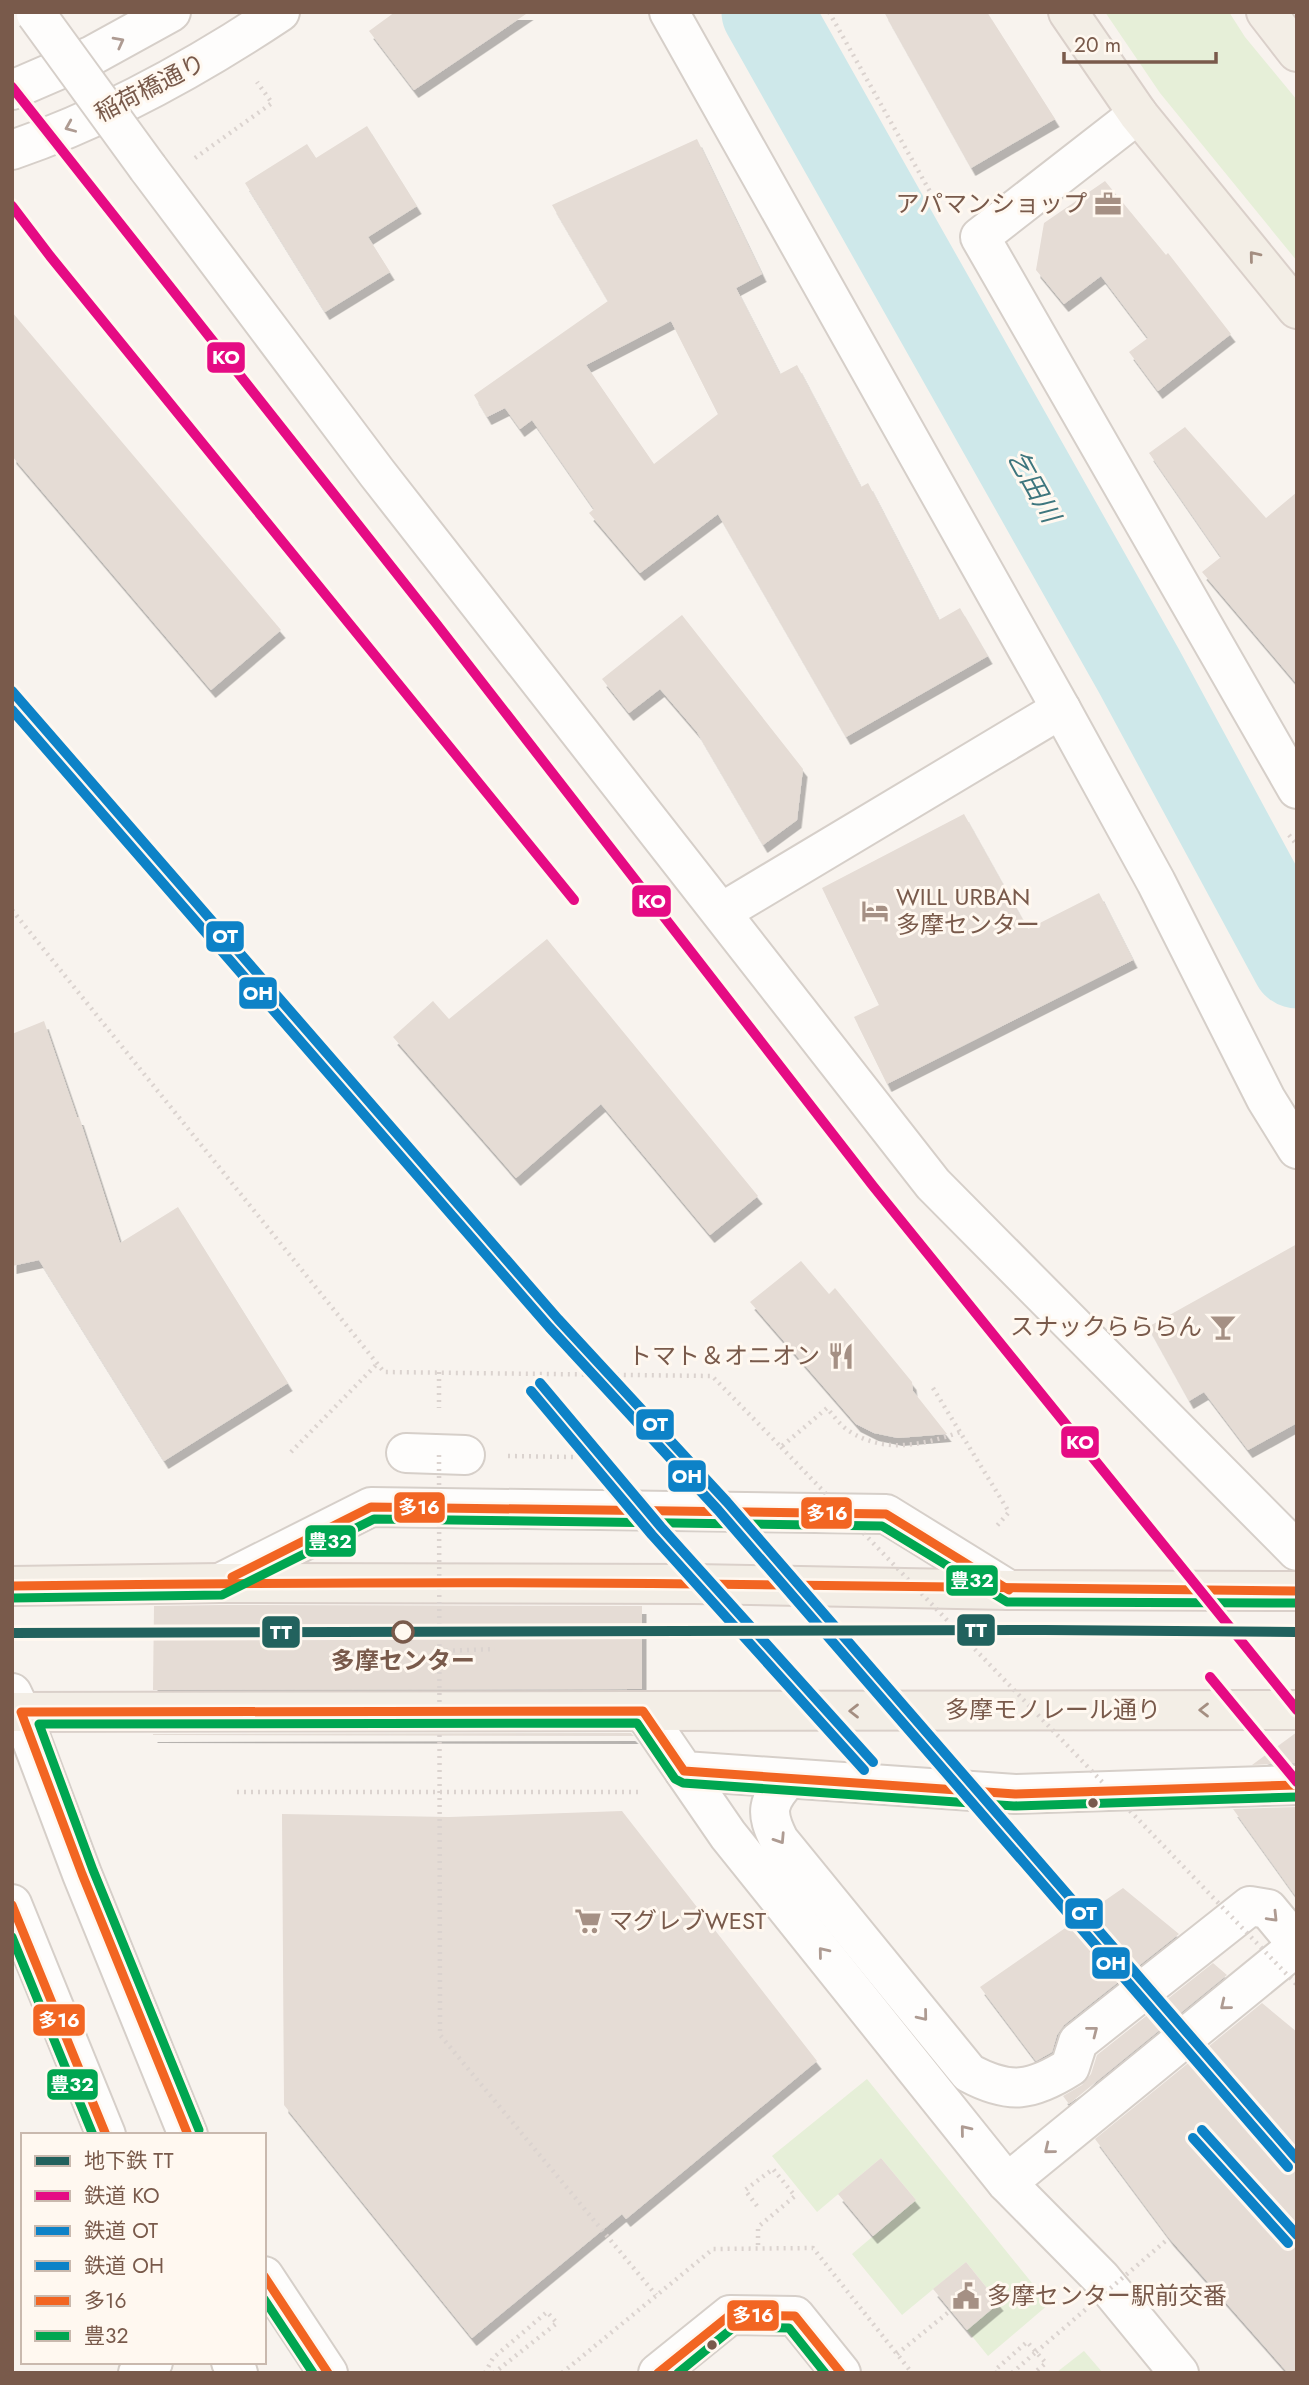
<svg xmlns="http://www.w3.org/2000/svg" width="1309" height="2385" font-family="Jost,'Noto Sans JP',sans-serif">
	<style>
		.green { fill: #e6efd8 }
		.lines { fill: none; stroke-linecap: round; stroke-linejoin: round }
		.river { stroke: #cee8ea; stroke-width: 91 }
		.building { fill: #e5dcd5; fill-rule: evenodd; filter: url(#shadow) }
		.minor-casing { stroke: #d6cfc9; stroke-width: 42 }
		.major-casing { stroke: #dad0ca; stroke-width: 42 }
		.path { stroke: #dbd3cf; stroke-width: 4.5; stroke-dasharray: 2 5; stroke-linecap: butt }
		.minor { stroke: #fefdfc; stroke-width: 38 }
		.major { stroke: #f3eee6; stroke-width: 38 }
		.minor-bridge-casing { stroke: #d6cfc9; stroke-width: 42; stroke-linecap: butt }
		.path-bridge { stroke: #dbd3cf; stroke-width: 4.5; stroke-dasharray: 2 5; stroke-linecap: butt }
		.minor-bridge { stroke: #fefdfc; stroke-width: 38 }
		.bus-1-casing { stroke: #fff8f0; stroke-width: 14 }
		.bus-2-casing { stroke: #fff8f0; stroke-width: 14 }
		.bus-1 { stroke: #f26522; stroke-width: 9 }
		.bus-2 { stroke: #00a651; stroke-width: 9 }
		.rail-1-casing { stroke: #fff8f0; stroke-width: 16 }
		.rail-2-casing { stroke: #fff8f0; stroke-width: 16 }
		.rail-3-casing { stroke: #fff8f0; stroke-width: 16 }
		.rail-1 { stroke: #e50b84; stroke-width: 10 }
		.rail-2 { stroke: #0d82c7; stroke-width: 10 }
		.rail-3 { stroke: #0d82c7; stroke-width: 10 }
		.metro-1-casing { stroke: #fff8f0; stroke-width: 16 }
		.metro-1 { stroke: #22625e; stroke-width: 10 }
		.oneway { stroke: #ae9b92 }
		.oneway2 { stroke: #a48e81 }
		.stop-dot { fill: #fff8f0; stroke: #795a4b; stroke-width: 3.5 }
		.bus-dot { fill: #795a4b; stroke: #fff8f0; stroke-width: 2.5 }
		.labels { text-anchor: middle; stroke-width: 6; stroke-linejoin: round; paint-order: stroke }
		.street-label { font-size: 24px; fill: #795a4b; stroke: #fff8f0 }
		.poi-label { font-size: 24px; fill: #795a4b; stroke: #fff8f0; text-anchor: end }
		.stop-label { font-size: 24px; font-weight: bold; fill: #795a4b; stroke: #fff8f0 }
		.water-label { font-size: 26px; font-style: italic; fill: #3e767e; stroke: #fff8f0 }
		.line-badge { stroke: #fff8f0; stroke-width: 2.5 }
		.badge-label { font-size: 19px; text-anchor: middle; font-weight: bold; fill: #fff }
	</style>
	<defs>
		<filter id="shadow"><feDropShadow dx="4.5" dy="8" stdDeviation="0" flood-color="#0004"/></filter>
	</defs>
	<rect width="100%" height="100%" fill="#f8f3ee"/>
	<!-- green -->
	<g class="green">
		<polygon points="1105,12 1229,12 1245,37 1297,100 1297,261 1160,93"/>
		<polygon points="867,2079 1049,2304 988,2356 967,2330 999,2303 966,2262 902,2315 852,2254 916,2200 881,2158 817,2212 772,2156"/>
		<polygon points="1084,2351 1103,2373 1057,2372"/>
	</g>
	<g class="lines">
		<!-- river -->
		<polyline class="river" points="767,12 1139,671 1297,963"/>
	</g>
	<!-- building -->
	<g class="building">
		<polygon points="395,12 529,12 414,90 369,31"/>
		<polygon points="884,12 987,12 1055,119 971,168"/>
		<polygon points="367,126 417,206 368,237 390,272 325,312 245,183 307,144 316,158"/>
		<path d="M697,139L762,274L736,288L780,374L797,365L861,487L868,483L939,620L960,608L988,656L846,737L718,514L640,573L589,513L594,509L532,420L520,429L505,408L487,417L474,395L608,301L552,205ZM671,321L718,414L654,464L586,365Z"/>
		<polygon points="1105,181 1166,255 1168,253 1231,334 1158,391 1129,352 1148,338 1101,276 1064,304 1036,270 1044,223"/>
		<polygon points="12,312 281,630 211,690 12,456"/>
		<polygon points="1185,427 1266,518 1297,492 1297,684 1202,572 1221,557 1149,453"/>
		<polygon points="682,615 803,769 797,820 763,845 697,732 660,689 629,713 602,679"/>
		<polygon points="964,814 1028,929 1099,893 1133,960 887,1084 854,1017 879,1005 822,888"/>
		<polygon points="547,939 758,1196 710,1235 601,1104 516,1178 393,1037 433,1001 449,1019"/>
		<polygon points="44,1021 77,1117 79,1117 120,1243 178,1207 288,1383 164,1461 39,1260 12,1266 12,1034"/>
		<polygon points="1297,1244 1297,1423 1248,1450 1204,1392 1189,1401 1148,1327"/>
		<polygon points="801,1261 829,1294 835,1288 912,1382 913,1391 947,1434 898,1438 874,1433 856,1424 750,1302"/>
		<polygon points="220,1605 642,1606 642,1689 153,1690 154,1606"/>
		<polygon points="1297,1732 1297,1763 1252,1765"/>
		<polygon points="631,1733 634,1736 153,1735 153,1734"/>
		<polygon points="1297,1807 1297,1898 1233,1809"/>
		<polygon points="622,1811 817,2061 626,2219 622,2214 472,2338 284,2105 282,1814 449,1817"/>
		<polygon points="1123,1888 1179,1934 1064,2025 1057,2035 1052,2052 1036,2061 980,1987"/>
		<polygon points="1213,1963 1227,1975 1069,2104 1063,2096 1082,2085 1091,2074 1097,2055"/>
		<polygon points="1262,2003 1297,2032 1297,2373 1288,2373 1169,2238 1095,2139"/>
		<polygon points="881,2158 916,2200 873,2236 838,2194"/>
		<polygon points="966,2262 999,2303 967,2330 933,2289"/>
	</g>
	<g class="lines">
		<defs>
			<g id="minor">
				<polyline points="669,12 1061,709 1156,882 1266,1099 1297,1149"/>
				<polyline points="12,90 93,55 171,12"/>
				<polyline points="1138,114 980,237 1297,789"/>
				<path d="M12,150C108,117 196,68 280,12"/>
				<polyline points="148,168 377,473 933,1184 1297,1551"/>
				<polyline points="722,912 1061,709"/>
				<polyline points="406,1453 465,1455"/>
				<polyline points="220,1583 371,1507 886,1514 1009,1590"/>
				<polyline points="12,1693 21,1712 82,1874 188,2135"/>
				<polyline points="643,1711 684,1771 1015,1794 1297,1785"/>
				<polyline points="684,1771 728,1835 1007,2183 1101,2278 1179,2373"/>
				<path d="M788,1779C767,1802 765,1812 779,1840L969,2073C1010,2095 1032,2091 1070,2067L1078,2042L1250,1906L1268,1909L1297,1944"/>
				<polyline points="12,1904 106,2135"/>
				<polyline points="1007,2183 1297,1946"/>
				<polyline points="264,2276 328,2373"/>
				<polyline points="231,2362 238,2373"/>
				<polyline points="138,2373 153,2362"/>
				<polyline points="658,2373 730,2315 795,2316 841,2373"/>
			</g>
			<g id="major">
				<polyline points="1068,12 1138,114 1297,309"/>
				<polyline points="1266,12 1297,52"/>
				<polyline points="12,1586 220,1583 694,1584 1009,1590 1297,1591"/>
				<polyline points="12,1712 1297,1710"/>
			</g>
		</defs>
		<!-- minor casing -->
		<use href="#minor" class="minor-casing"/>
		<!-- major casing -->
		<use href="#major" class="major-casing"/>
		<!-- path -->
		<g class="path">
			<polyline points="829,12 942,213"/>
			<polyline points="195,158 272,103 257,82"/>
			<polyline points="1289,835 1297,845"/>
			<path d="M12,910L384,1372L712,1376L781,1447L827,1408C833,1415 841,1426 849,1431C885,1454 923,1445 960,1432"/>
			<polyline points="439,1372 439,1408"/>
			<polyline points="933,1388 1009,1512 995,1528"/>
			<polyline points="291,1452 377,1364"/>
			<polyline points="508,1456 574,1457"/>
			<polyline points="439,1651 495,1649"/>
			<polyline points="237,1792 642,1792"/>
			<polyline points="757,2206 745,2190 773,2169 795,2196 758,2227 758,2249"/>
			<polyline points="897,2354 950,2311"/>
			<polyline points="485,2373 493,2358 547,2312 557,2323 494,2373"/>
			<polyline points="562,2373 713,2249 813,2248 912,2373"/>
			<polyline points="995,2373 994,2371 1027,2342 1046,2363 1034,2373"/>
			<polyline points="1012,2373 1036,2352"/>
		</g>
		<!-- minor -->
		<use href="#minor" class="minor"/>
		<!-- major -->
		<use href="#major" class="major"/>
		<defs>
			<polyline id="minor-bridge" points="36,14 148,168"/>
		</defs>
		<!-- minor-bridge casing -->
		<use href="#minor-bridge" class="minor-bridge-casing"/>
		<!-- path-bridge -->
		<g class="path-bridge">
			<polyline points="781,1447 1297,1985"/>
			<polyline points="439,1455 440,2035 656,2295"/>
			<polyline points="1036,2352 1169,2238"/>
		</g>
		<!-- minor-bridge -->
		<use href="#minor-bridge" class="minor-bridge"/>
		<defs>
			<g id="bus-1">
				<polyline points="232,1577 371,1507 886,1514 1009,1590"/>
				<path d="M12,1586C240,1583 468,1581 696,1584C897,1587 1097,1590 1297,1591"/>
				<polyline points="12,1905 106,2135"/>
				<polyline points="188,2135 82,1874 21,1712 643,1711 684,1771 1015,1794 1297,1785"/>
				<polyline points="264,2276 328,2373"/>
				<polyline points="658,2373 730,2315 795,2316 841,2373"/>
			</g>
			<g id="bus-2">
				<polyline points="12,1598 222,1595 374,1519 882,1526 1007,1602 1297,1603"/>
				<polyline points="12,1937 93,2135"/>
				<polyline points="199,2130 93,1870 39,1724 637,1723 675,1779 683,1783 1014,1806 1297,1797"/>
				<polyline points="264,2299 313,2373"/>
				<polyline points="678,2373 734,2327 789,2328 825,2373"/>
			</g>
		</defs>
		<!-- bus-1 casing -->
		<use href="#bus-1" class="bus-1-casing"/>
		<!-- bus-2 casing -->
		<use href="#bus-2" class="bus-2-casing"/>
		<!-- bus-1 -->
		<use href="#bus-1" class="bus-1"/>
		<!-- bus-2 -->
		<use href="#bus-2" class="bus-2"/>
		<defs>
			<g id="rail-1">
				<polyline points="12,87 435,622 873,1186 1297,1710"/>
				<polyline points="12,206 50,256 574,900"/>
				<polyline points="1210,1677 1297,1782"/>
			</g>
			<g id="rail-2">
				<polyline points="12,691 558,1319 727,1502 1297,2159"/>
				<polyline points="540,1383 661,1527 873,1762"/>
				<polyline points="1202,2130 1297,2235"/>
			</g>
			<g id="rail-3">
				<polyline points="12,710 549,1327 718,1510 1288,2167"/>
				<polyline points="531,1391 652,1535 864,1770"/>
				<polyline points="1193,2138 1288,2243"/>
			</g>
		</defs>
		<!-- rail-1 casing -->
		<use href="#rail-1" class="rail-1-casing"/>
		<!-- rail-2 casing -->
		<use href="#rail-2" class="rail-2-casing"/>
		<!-- rail-3 casing -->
		<use href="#rail-3" class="rail-3-casing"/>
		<!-- rail-1 -->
		<use href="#rail-1" class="rail-1"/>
		<!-- rail-2 -->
		<use href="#rail-2" class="rail-2"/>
		<!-- rail-3 -->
		<use href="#rail-3" class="rail-3"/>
		<defs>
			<polyline id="metro-1" points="12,1633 1045,1630 1297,1632"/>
		</defs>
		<!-- metro-1 casing -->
		<use href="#metro-1" class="metro-1-casing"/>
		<!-- metro-1 -->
		<use href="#metro-1" class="metro-1"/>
	</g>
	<!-- one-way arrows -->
	<defs><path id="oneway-chevron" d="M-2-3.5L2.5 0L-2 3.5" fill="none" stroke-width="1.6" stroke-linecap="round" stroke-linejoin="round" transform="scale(1.75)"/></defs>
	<g class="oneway">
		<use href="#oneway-chevron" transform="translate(119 42) rotate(-28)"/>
		<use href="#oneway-chevron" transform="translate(70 127) rotate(157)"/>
		<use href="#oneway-chevron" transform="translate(780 1839) rotate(57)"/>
		<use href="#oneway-chevron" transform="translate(1273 1917) rotate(46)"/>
		<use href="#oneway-chevron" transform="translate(823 1952) rotate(-129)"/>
		<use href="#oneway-chevron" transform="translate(1225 2005) rotate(141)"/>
		<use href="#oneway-chevron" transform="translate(923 2016) rotate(51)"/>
		<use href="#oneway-chevron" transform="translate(1093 2031) rotate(-38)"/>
		<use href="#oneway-chevron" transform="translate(965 2130) rotate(-129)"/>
		<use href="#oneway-chevron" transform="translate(1049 2149) rotate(141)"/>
	</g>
	<g class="oneway2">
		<use href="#oneway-chevron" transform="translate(1254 256) rotate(-129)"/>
		<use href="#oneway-chevron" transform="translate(1204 1710) rotate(180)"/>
		<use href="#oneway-chevron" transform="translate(854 1711) rotate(180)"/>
	</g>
	<!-- icons -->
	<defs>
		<symbol id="office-bare" viewBox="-9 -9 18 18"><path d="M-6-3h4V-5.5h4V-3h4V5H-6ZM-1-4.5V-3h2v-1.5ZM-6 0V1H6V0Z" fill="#a59084" stroke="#fff8f0" stroke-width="2.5" paint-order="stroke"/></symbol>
		<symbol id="hotel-bare" viewBox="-9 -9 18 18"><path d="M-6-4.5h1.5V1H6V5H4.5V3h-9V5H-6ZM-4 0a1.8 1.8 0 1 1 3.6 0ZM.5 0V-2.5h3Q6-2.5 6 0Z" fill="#a59084" stroke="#fff8f0" stroke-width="2.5" paint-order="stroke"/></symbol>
		<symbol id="bar-bare" viewBox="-9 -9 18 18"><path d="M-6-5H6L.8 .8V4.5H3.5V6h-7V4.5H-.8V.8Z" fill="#a59084" stroke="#fff8f0" stroke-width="2.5" paint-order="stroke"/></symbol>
		<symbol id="restaurant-bare" viewBox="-9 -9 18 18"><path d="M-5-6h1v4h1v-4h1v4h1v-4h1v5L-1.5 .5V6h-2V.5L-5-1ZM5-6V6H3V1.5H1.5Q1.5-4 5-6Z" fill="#a59084" stroke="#fff8f0" stroke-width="2.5" paint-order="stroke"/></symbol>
		<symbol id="supermarket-bare" viewBox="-9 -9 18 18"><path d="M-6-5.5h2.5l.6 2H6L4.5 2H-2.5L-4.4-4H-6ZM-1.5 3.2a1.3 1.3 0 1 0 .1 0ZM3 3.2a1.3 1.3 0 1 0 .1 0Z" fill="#a59084" stroke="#fff8f0" stroke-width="2.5" paint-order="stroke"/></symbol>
		<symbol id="civic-bare" viewBox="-9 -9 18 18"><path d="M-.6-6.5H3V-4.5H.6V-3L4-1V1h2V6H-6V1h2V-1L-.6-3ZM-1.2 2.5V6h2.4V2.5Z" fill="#a59084" stroke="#fff8f0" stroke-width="2.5" paint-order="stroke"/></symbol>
	</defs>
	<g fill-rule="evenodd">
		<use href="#office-bare" x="1089" y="185" width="38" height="38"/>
		<use href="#hotel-bare" x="856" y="892" width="38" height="38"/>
		<use href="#bar-bare" x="1204" y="1308" width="38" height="38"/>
		<use href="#restaurant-bare" x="822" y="1337" width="38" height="38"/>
		<use href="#supermarket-bare" x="569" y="1902" width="38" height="38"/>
		<use href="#civic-bare" x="947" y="2277" width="38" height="38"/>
	</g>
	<!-- markers -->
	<circle class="stop-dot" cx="403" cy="1632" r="10"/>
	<g class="bus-dot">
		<circle cx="1093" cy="1803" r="6"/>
		<circle cx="712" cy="2345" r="6"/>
	</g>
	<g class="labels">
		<!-- street labels -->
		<g class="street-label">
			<text transform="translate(150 88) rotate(-27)" y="8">稲荷橋通り</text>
			<text x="1053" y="1718">多摩モノレール通り</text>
		</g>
		<!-- poi labels -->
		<g class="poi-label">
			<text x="1087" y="212">アパマンショップ</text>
			<text x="896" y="905" text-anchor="start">WILL URBAN<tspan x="896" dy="28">多摩センター</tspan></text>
			<text x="1202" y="1335">スナックらららん</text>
			<text x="820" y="1364">トマト＆オニオン</text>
			<text x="609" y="1929" text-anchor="start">マグレブWEST</text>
			<text x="987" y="2304" text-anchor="start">多摩センター駅前交番</text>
		</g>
		<!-- stop labels -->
		<g class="stop-label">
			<text x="403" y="1669">多摩センター</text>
		</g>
		<!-- water labels -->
		<g class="water-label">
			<text transform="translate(1034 486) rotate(61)" y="9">乞田川</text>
		</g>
	</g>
	<g class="line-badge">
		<rect x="206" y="341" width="40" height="33" rx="7" fill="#e50b84"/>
		<rect x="631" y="884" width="41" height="34" rx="7" fill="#e50b84"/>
		<rect x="205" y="920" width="40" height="33" rx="7" fill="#0d82c7"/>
		<rect x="238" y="976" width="40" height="34" rx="7" fill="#0d82c7"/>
		<rect x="635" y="1408" width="40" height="33" rx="7" fill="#0d82c7"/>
		<rect x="1060" y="1425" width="40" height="34" rx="7" fill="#e50b84"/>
		<rect x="667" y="1459" width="40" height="34" rx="7" fill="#0d82c7"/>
		<rect x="393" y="1491" width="53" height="33" rx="7" fill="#f26522"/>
		<rect x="800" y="1496" width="53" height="34" rx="7" fill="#f26522"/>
		<rect x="304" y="1524" width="53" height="34" rx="7" fill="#00a651"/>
		<rect x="945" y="1564" width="54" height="33" rx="7" fill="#00a651"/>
		<rect x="956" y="1613" width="40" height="34" rx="7" fill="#22625e"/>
		<rect x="261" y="1615" width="40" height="34" rx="7" fill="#22625e"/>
		<rect x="1064" y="1897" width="40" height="33" rx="7" fill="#0d82c7"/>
		<rect x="1091" y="1946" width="40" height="34" rx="7" fill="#0d82c7"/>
		<rect x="32" y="2003" width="54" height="34" rx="7" fill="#f26522"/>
		<rect x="46" y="2068" width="53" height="33" rx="7" fill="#00a651"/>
		<rect x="726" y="2299" width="54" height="33" rx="7" fill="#f26522"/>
	</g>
	<g class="badge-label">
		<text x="226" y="364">KO</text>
		<text x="652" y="908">KO</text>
		<text x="225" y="943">OT</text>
		<text x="258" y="1000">OH</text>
		<text x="655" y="1431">OT</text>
		<text x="1080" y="1449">KO</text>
		<text x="687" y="1483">OH</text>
		<text x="419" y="1514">多16</text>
		<text x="827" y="1520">多16</text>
		<text x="330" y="1548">豊32</text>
		<text x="972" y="1587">豊32</text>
		<text x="976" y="1637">TT</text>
		<text x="281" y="1639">TT</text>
		<text x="1084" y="1920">OT</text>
		<text x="1111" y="1970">OH</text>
		<text x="59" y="2027">多16</text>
		<text x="72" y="2091">豊32</text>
		<text x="753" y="2322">多16</text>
	</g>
	<!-- border -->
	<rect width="1309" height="2385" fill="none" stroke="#795a4b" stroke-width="28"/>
	<!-- legend -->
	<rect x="21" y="2133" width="245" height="231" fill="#fff8f0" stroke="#c9b9ae" stroke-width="2"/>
	<rect x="35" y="2156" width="35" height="10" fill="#22625e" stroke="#c9b9ae" stroke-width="2"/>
	<text x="84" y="2168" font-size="21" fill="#795a4b">地下鉄 TT</text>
	<rect x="35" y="2191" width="35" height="10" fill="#e50b84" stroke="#c9b9ae" stroke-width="2"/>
	<text x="84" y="2203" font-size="21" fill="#795a4b">鉄道 KO</text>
	<rect x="35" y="2226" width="35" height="10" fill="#0d82c7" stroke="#c9b9ae" stroke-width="2"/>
	<text x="84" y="2238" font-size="21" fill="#795a4b">鉄道 OT</text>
	<rect x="35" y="2261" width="35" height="10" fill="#0d82c7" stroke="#c9b9ae" stroke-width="2"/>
	<text x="84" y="2273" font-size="21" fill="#795a4b">鉄道 OH</text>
	<rect x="35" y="2296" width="35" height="10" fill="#f26522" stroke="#c9b9ae" stroke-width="2"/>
	<text x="84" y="2308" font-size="21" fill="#795a4b">多16</text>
	<rect x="35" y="2331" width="35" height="10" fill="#00a651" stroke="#c9b9ae" stroke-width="2"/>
	<text x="84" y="2343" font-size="21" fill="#795a4b">豊32</text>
	<!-- scale -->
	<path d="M1064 52v10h152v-10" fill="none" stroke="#795a4b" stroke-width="3.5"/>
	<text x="1074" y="52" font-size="21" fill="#795a4b" stroke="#fff8f0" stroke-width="5" paint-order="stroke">20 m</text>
</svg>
